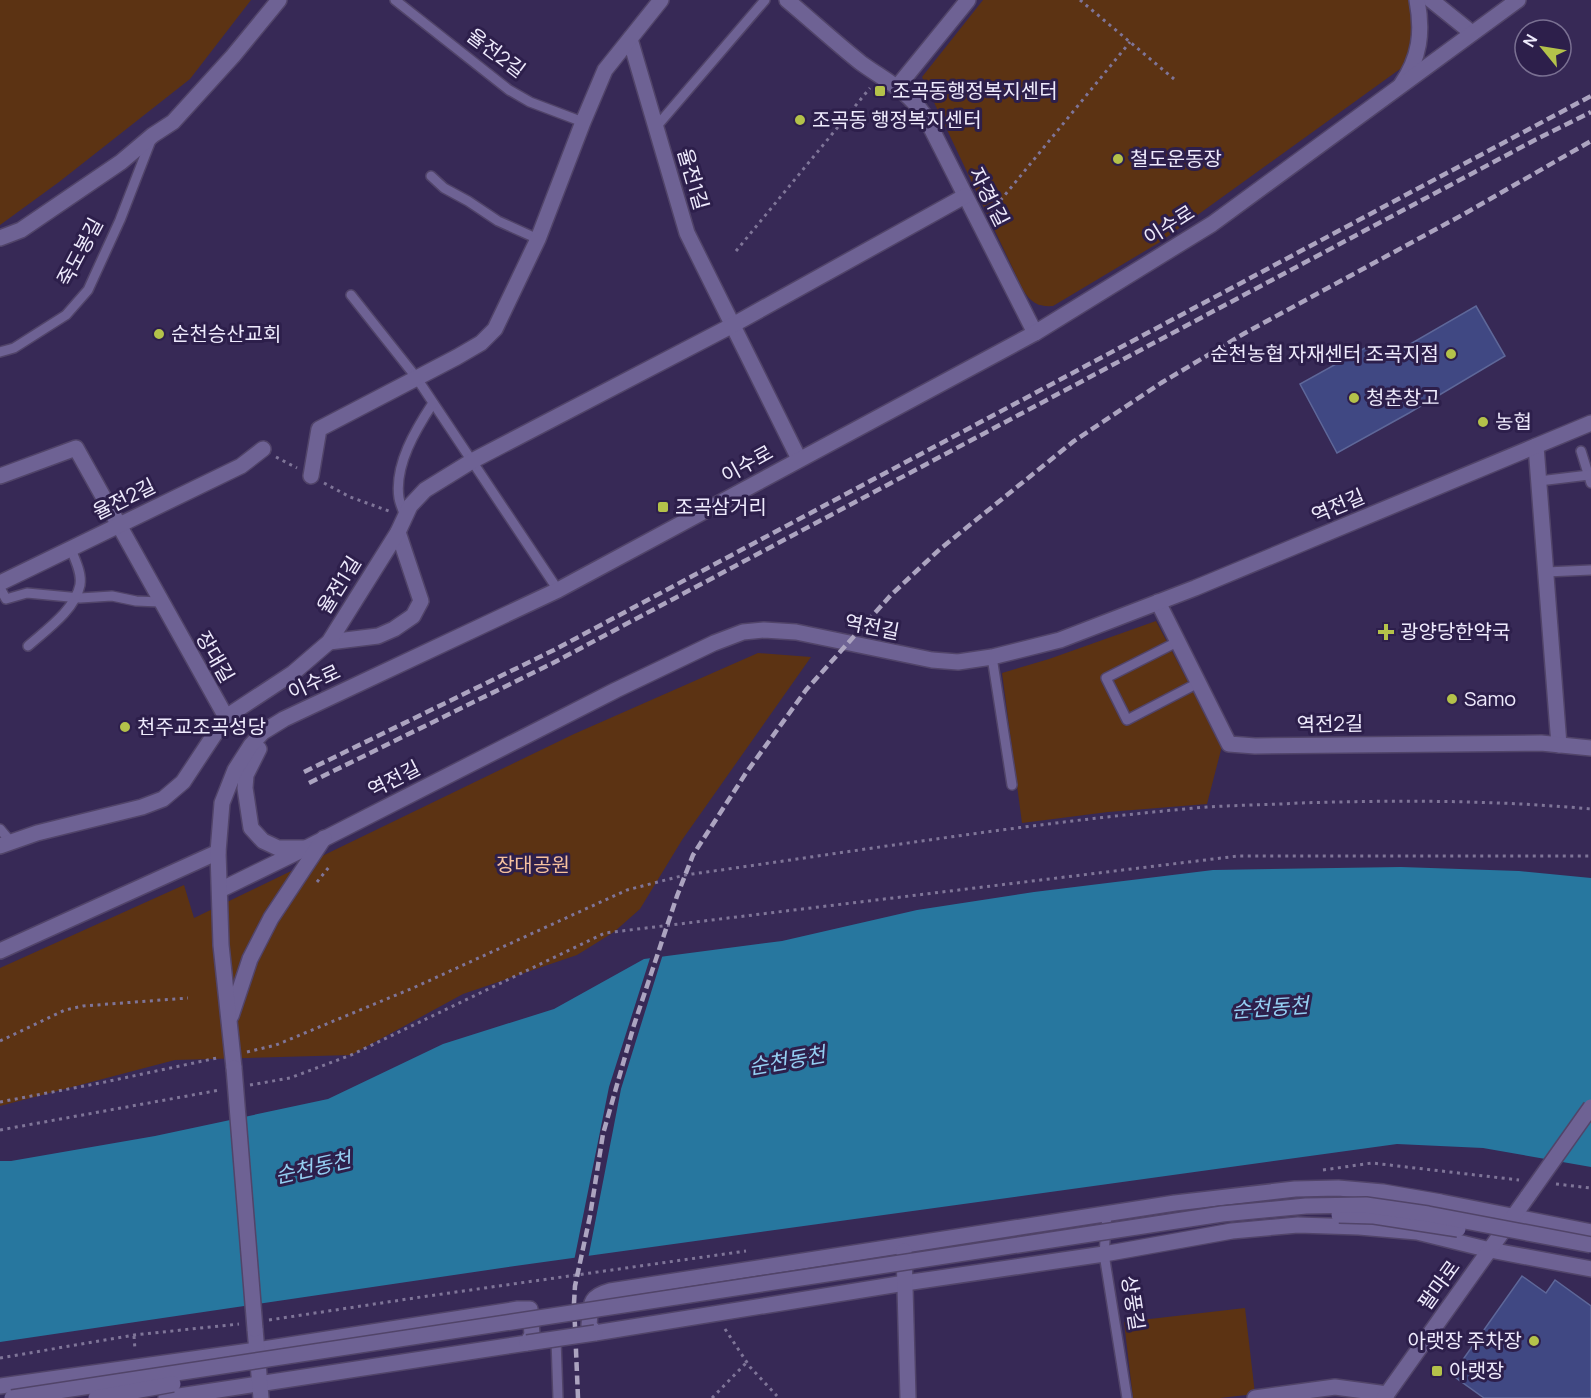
<svg xmlns="http://www.w3.org/2000/svg" width="1591" height="1398" font-family="Manrope,'Noto Sans KR',sans-serif">
	<style>
		.green { fill: #5c3313 }
		.water { fill: #27779f }
		.pier { fill: #372956 }
		.building { fill: #404883; stroke: #5e6799; stroke-width: 1.5 }
		.lines { fill: none; stroke-linecap: round; stroke-linejoin: round }
		.service-casing { stroke: #514469; stroke-width: 12 }
		.minor-casing { stroke: #514469; stroke-width: 18 }
		.tertiary-casing { stroke: #514469; stroke-width: 18 }
		.secondary-casing { stroke: #514469; stroke-width: 18 }
		.path { stroke: #7f7598; stroke-width: 3; stroke-dasharray: 3 4.5; stroke-linecap: butt }
		.service { stroke: #6e6294; stroke-width: 9 }
		.minor { stroke: #6e6294; stroke-width: 15 }
		.tertiary { stroke: #6e6294; stroke-width: 15 }
		.secondary { stroke: #6e6294; stroke-width: 15 }
		.rail { stroke: #aca4c0; stroke-width: 4.5; stroke-dasharray: 9 4.5; stroke-linecap: butt }
		.minor-bridge-casing { stroke: #514469; stroke-width: 18; stroke-linecap: butt }
		.secondary-bridge-casing { stroke: #514469; stroke-width: 18; stroke-linecap: butt }
		.minor-bridge { stroke: #6e6294; stroke-width: 15 }
		.secondary-bridge { stroke: #6e6294; stroke-width: 15 }
		.poi-dot { fill: #b4c24a; stroke: #2d1f4b; stroke-width: 2 }
		.labels { text-anchor: middle; stroke-width: 6; stroke-linejoin: round; paint-order: stroke }
		.street-label { font-size: 20px; fill: #eeeafc; stroke: #2d1f4b }
		.poi-label { font-size: 20px; fill: #eeeafc; stroke: #2d1f4b; text-anchor: start }
		.park-label { font-size: 20px; fill: #f6c19e; stroke: #2d1f4b }
		.water-label { font-size: 21px; font-style: italic; fill: #95cff2; stroke: #2d1f4b }
	</style>
	<rect width="100%" height="100%" fill="#372956"/>
	<!-- green -->
	<g class="green">
		<polygon points="0,0 251,0 190,79 59,182 0,225"/>
		<path d="M983,0H1410L1414,31L1407,64L1160,242L1053,306C1039,307 1031,303 1023,290L922,77Z"/>
		<polygon points="1156,621 1222,746 1207,804 1108,812 1022,823 1002,673 1049,659"/>
		<polygon points="758,653 811,657 682,840 640,909 614,932 577,955 463,994 351,1055 175,1060 0,1106 0,968 184,885 194,918 574,734"/>
		<polygon points="1245,1308 1255,1394 1220,1398 1133,1398 1124,1322"/>
	</g>
	<!-- water -->
	<polygon class="water" points="1401,867 1519,871 1591,878 1591,1167 1483,1148 1397,1144 515,1266 0,1342 0,1161 11,1161 155,1136 328,1099 443,1044 554,1009 644,959 782,941 917,910 1034,892 1213,870"/>
	<!-- pier -->
	<polygon class="pier" points="663,954 621,1089 588,1259 574,1261 609,1087 651,955"/>
	<!-- building -->
	<g class="building">
		<polygon points="1476,306 1505,356 1409,413 1337,453 1300,384 1372,344 1381,361"/>
		<polygon points="1522,1276 1546,1293 1555,1280 1591,1306 1591,1398 1484,1398 1452,1375"/>
	</g>
	<g class="lines">
		<defs>
			<g id="service">
				<polyline points="395,0 509,90 530,102 583,122"/>
				<polyline points="656,127 765,0"/>
				<polyline points="431,176 444,188 468,201 498,221 538,239"/>
				<polyline points="351,295 416,377 558,590"/>
				<polyline points="0,352 14,348 66,315 88,290 120,220 151,140"/>
				<polyline points="1581,451 1591,483"/>
				<polyline points="1539,481 1589,475"/>
				<path d="M405,516C403,510 400,504 399,498C394,465 416,429 433,403"/>
				<polyline points="1546,572 1591,570"/>
				<polyline points="0,588 6,599 27,593 80,598 112,596 136,601 160,602"/>
				<polyline points="1177,642 1106,678 1127,720 1198,683"/>
				<path d="M28,646C46,630 75,610 80,585C82,573 75,560 71,549"/>
				<polyline points="992,657 1012,785"/>
				<polyline points="0,829 10,841"/>
				<polyline points="1107,1214 1104,1254 1127,1398"/>
				<polyline points="556,1339 558,1398"/>
			</g>
			<g id="minor">
				<path d="M787,0C812,21 836,43 861,63C886,81 907,90 925,116L1035,333"/>
				<polyline points="1431,0 1472,33"/>
				<polyline points="630,39 687,233 799,459"/>
				<path d="M1401,85C1420,58 1423,32 1417,0"/>
				<polyline points="898,86 968,0"/>
				<polyline points="0,238 21,230 121,162 153,135 173,122 233,56 279,0"/>
				<polyline points="1536,446 1559,745"/>
				<polyline points="0,476 76,448 226,717"/>
				<polyline points="311,476 319,429 457,357 481,343 495,329 538,239 583,122 605,70 661,0"/>
				<polyline points="0,583 241,466 263,449"/>
				<polyline points="1158,602 1229,744 1255,746 1541,743 1591,748"/>
				<polyline points="329,642 378,636 394,629 413,616 421,601 398,532"/>
				<polyline points="0,846 37,833 142,807 163,799 183,782 226,717 293,673 329,642 398,532 410,506 425,490 472,461 731,326 965,196"/>
				<polyline points="0,951 218,852"/>
				<path d="M1591,1232L1441,1202L1383,1192L1338,1188L1295,1189L1175,1203L610,1291C588,1297 591,1305 589,1325L595,1333L905,1283L1104,1254L1232,1231L1298,1225L1359,1227L1417,1232L1490,1250L1591,1269"/>
				<polyline points="904,1251 908,1398"/>
				<polyline points="0,1386 257,1350 518,1309 530,1309 532,1335 527,1343 166,1398"/>
				<polyline points="1255,1398 1335,1387 1387,1394"/>
			</g>
			<polyline id="tertiary" points="220,890 306,848 616,690 714,643 743,632 764,630 796,632 932,660 958,662 992,657 1060,640 1195,588 1591,423"/>
			<g id="secondary">
				<polyline points="259,749 246,775 245,788 251,828 263,841 278,848 306,848"/>
				<polyline points="231,1016 250,959 271,918 324,838"/>
				<polyline points="234,1068 221,945 218,852 222,803 235,770 251,745 263,732 284,719 558,590 1035,333 1212,224 1518,0"/>
				<polyline points="255,1329 261,1398"/>
				<polyline points="1384,1398 1528,1196"/>
			</g>
		</defs>
		<!-- service casing -->
		<use href="#service" class="service-casing"/>
		<!-- minor casing -->
		<use href="#minor" class="minor-casing"/>
		<!-- tertiary casing -->
		<use href="#tertiary" class="tertiary-casing"/>
		<!-- secondary casing -->
		<use href="#secondary" class="secondary-casing"/>
		<!-- path -->
		<g class="path">
			<polyline points="1080,0 1174,79"/>
			<polyline points="991,212 1130,42"/>
			<polyline points="736,251 870,88"/>
			<polyline points="276,457 297,468"/>
			<polyline points="324,483 350,497 389,511"/>
			<polyline points="317,882 329,867"/>
			<polyline points="0,1041 65,1010 83,1006 188,998"/>
			<path d="M247,1052L276,1045L413,988L627,890L685,875C859,851 1032,822 1207,807C1237,805 1268,805 1299,803C1396,800 1493,800 1591,809"/>
			<polyline points="250,1085 290,1078 351,1055 605,933 1238,856 1591,856"/>
			<polyline points="0,1102 105,1082 217,1058"/>
			<polyline points="0,1130 220,1090"/>
			<polyline points="1323,1170 1372,1163 1519,1180"/>
			<polyline points="1556,1184 1591,1188"/>
			<polyline points="269,1320 421,1297 746,1251"/>
			<polyline points="725,1329 750,1367 777,1396"/>
			<polyline points="134,1336 135,1350"/>
			<polyline points="0,1358 134,1335 239,1324"/>
			<polyline points="712,1398 747,1362"/>
		</g>
		<!-- service -->
		<use href="#service" class="service"/>
		<!-- minor -->
		<use href="#minor" class="minor"/>
		<!-- tertiary -->
		<use href="#tertiary" class="tertiary"/>
		<!-- secondary -->
		<use href="#secondary" class="secondary"/>
		<!-- rail -->
		<g class="rail">
			<polyline points="304,772 554,650 1591,96"/>
			<polyline points="309,783 553,663 1533,141 1591,112"/>
			<polyline points="578,1398 574,1303 575,1286 590,1216 603,1134 634,1025 677,896 693,855 746,773 806,690 891,595 940,549 1074,441 1161,383 1245,333 1464,214 1591,141"/>
		</g>
		<defs>
			<polyline id="minor-bridge" points="527,1343 595,1333"/>
			<g id="secondary-bridge">
				<polyline points="234,1068 255,1329"/>
				<polyline points="1528,1196 1591,1107"/>
				<polyline points="1339,1215 1374,1216 1458,1229"/>
				<polyline points="12,1398 1222,1214 1306,1206 1366,1205 1428,1214 1591,1245"/>
				<polyline points="96,1398 173,1384"/>
			</g>
		</defs>
		<!-- minor-bridge casing -->
		<use href="#minor-bridge" class="minor-bridge-casing"/>
		<!-- secondary-bridge casing -->
		<use href="#secondary-bridge" class="secondary-bridge-casing"/>
		<!-- minor-bridge -->
		<use href="#minor-bridge" class="minor-bridge"/>
		<!-- secondary-bridge -->
		<use href="#secondary-bridge" class="secondary-bridge"/>
	</g>
	<!-- markers -->
	<g class="poi-dot">
		<rect x="874" y="85" width="12" height="12" rx="3"/>
		<circle cx="800" cy="120" r="6"/>
		<circle cx="1118" cy="159" r="6"/>
		<circle cx="159" cy="334" r="6"/>
		<circle cx="1451" cy="354" r="6"/>
		<circle cx="1354" cy="398" r="6"/>
		<circle cx="1483" cy="422" r="6"/>
		<rect x="657" y="501" width="12" height="12" rx="3"/>
		<path d="M1383 623h6v6h6v6h-6v6h-6v-6h-6v-6h6z"/>
		<circle cx="1452" cy="699" r="6"/>
		<circle cx="125" cy="727" r="6"/>
		<circle cx="1534" cy="1341" r="6"/>
		<rect x="1431" y="1365" width="12" height="12" rx="3"/>
	</g>
	<g class="labels">
		<!-- street labels -->
		<g class="street-label">
			<text transform="translate(496 53) rotate(37)" y="7">율전2길</text>
			<text transform="translate(693 179) rotate(74)" y="7">율전1길</text>
			<text transform="translate(989 197) rotate(63)" y="7">자경1길</text>
			<text transform="translate(1169 225) rotate(-32)" y="7">이수로</text>
			<text transform="translate(80 252) rotate(-62)" y="7">죽도봉길</text>
			<text transform="translate(747 464) rotate(-29)" y="7">이수로</text>
			<text transform="translate(124 499) rotate(-26)" y="7">율전2길</text>
			<text transform="translate(1338 506) rotate(-23)" y="7">역전길</text>
			<text transform="translate(339 585) rotate(-58)" y="7">율전1길</text>
			<text transform="translate(872 627) rotate(11)" y="7">역전길</text>
			<text transform="translate(215 657) rotate(60)" y="7">장대길</text>
			<text transform="translate(314 682) rotate(-25)" y="7">이수로</text>
			<text transform="translate(1330 724) rotate(-1)" y="7">역전2길</text>
			<text transform="translate(394 779) rotate(-27)" y="7">역전길</text>
			<text transform="translate(1439 1285) rotate(-54)" y="7">팔마로</text>
			<text transform="translate(1133 1303) rotate(81)" y="7">상풍길</text>
		</g>
		<!-- poi labels -->
		<g class="poi-label">
			<text x="892" y="98">조곡동행정복지센터</text>
			<text x="812" y="127">조곡동 행정복지센터</text>
			<text x="1130" y="166">철도운동장</text>
			<text x="171" y="341">순천승산교회</text>
			<text x="1439" y="361" text-anchor="end">순천농협 자재센터 조곡지점</text>
			<text x="1366" y="405">청춘창고</text>
			<text x="1495" y="429">농협</text>
			<text x="675" y="514">조곡삼거리</text>
			<text x="1400" y="639">광양당한약국</text>
			<text x="1464" y="706">Samo</text>
			<text x="137" y="734">천주교조곡성당</text>
			<text x="1522" y="1348" text-anchor="end">아랫장 주차장</text>
			<text x="1449" y="1378">아랫장</text>
		</g>
		<!-- park labels -->
		<g class="park-label">
			<text x="533" y="872">장대공원</text>
		</g>
		<!-- water labels -->
		<g class="water-label">
			<text transform="translate(1270 1008) rotate(-4)" y="7">순천동천</text>
			<text transform="translate(787 1061) rotate(-10)" y="7">순천동천</text>
			<text transform="translate(313 1168) rotate(-13)" y="7">순천동천</text>
		</g>
	</g>
	<!-- north arrow -->
	<g transform="translate(1543 48) rotate(300)"><circle r="28" fill="#2d1f4b" stroke="#7a7092" stroke-width="1.5"/>
	<path d="M0-4.5L10 22L0 15L-10 22Z" fill="#b4c24a"/>
	<text y="-9" font-size="16" font-weight="bold" text-anchor="middle" fill="#eeeafc">N</text>
	</g>
</svg>
